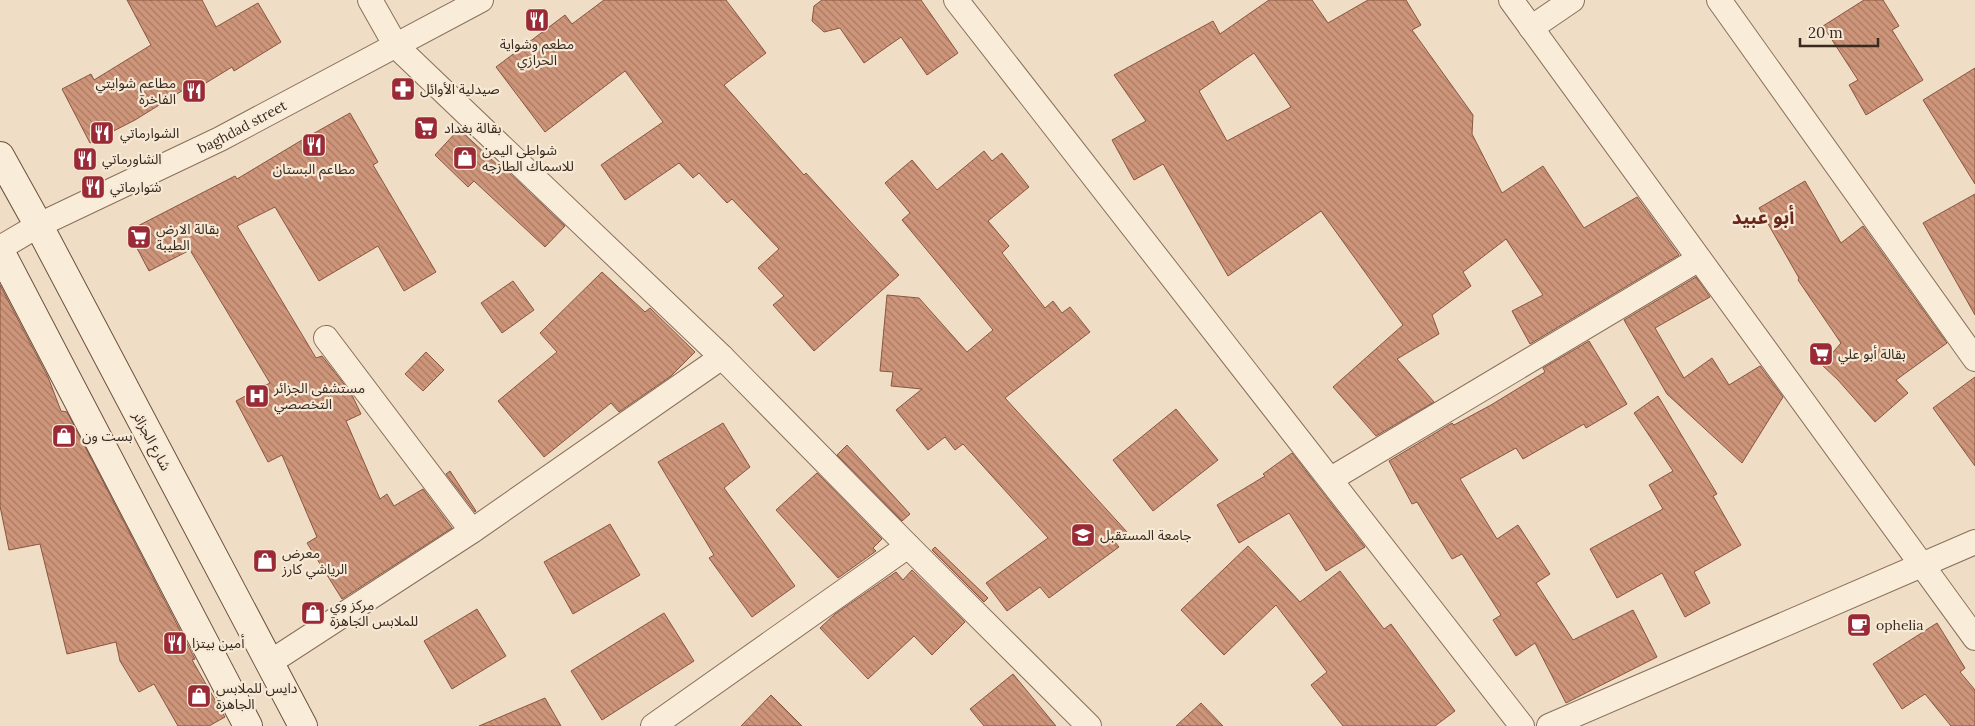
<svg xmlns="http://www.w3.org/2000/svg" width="1975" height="726" font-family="Lora,'Noto Sans Arabic',serif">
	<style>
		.building { fill: url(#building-back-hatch); stroke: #8a5640; fill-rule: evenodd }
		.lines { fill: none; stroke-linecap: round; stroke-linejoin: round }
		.minor-casing { stroke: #8a6f5b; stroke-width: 26 }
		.secondary-casing { stroke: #6c503e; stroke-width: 30 }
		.minor { stroke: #f9ecd9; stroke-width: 24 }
		.secondary { stroke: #f9ecd9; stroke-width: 28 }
		.labels { text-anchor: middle; stroke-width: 4.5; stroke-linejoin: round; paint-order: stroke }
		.poi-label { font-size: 14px; fill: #3a291f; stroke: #f6e9d5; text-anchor: start }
		.street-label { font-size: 14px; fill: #3a291f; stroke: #f6e9d5 }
		.district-label { font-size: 19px; font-weight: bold; fill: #68261d; stroke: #f6e9d5 }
	</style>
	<defs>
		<pattern id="building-back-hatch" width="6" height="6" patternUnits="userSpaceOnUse" patternTransform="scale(1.25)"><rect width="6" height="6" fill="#ce957a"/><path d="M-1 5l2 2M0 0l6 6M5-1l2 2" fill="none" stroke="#a87a63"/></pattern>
	</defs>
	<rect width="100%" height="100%" fill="#efdec5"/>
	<!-- building -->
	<g class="building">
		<polygon points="127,0 202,0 216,27 258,3 281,42 234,71 232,67 188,94 185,89 135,120 90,143 62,89 91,74 94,80 151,45"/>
		<polygon points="604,0 726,0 766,53 724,85 804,175 806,173 899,275 814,351 773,305 784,296 758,268 779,249 732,199 727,203 699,173 693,178 679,163 625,200 601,165 663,122 625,71 545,132 496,67 565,15 572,24"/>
		<polygon points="822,0 921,0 958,53 927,75 901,37 864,63 840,28 824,32 812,21 814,6"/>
		<path d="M1269,0H1312L1328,23L1368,0H1406L1421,25L1412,30L1473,115L1472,134L1502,193L1543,166L1584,228L1637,197L1679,255L1530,344L1512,311L1543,295L1506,239L1463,272L1471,286L1432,315L1439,334L1397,359L1434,402L1376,436L1333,387L1403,325L1321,211L1228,276L1163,164L1134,180L1112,140L1146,121L1114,75L1213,21L1220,34ZM1254,53L1291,107L1227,141L1199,91Z"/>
		<polygon points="1864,0 1883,0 1899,26 1892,30 1923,80 1866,115 1849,85 1858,80 1823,26"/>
		<polygon points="1975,68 1975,184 1923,100"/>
		<polygon points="350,113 378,162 373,165 436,272 404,291 378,246 319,281 275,207 237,226 316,358 322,356 351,393 361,414 346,421 380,499 387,494 394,506 423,489 452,528 342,599 307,543 317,537 282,455 268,462 236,401 270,383 190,250 149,271 128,231 235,176 237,179 302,140"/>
		<polygon points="459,129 502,169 503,167 565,226 545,247 474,181 468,187 435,155"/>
		<polygon points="984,151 992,161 1002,153 1029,187 988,221 1009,246 1002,253 1045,308 1053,301 1062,313 1070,307 1090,332 1005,398 1127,532 1115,542 1119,547 1049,598 1040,587 1007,611 986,583 1048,538 963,444 955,450 945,437 928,450 896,410 922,389 891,386 893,372 880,371 887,295 919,298 967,352 993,330 902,220 910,213 885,183 912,160 937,190"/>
		<polygon points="1805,181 1841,243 1863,226 1947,343 1896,380 1908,393 1875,422 1838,380 1822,365 1841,343 1798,280 1799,278 1759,208"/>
		<polygon points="1975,194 1975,315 1923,223"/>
		<polygon points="602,272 645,312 650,308 695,352 671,376 619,412 611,403 544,457 498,401 557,352 540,333"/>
		<polygon points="1696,277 1710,297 1655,328 1684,378 1712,358 1729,385 1760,366 1783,397 1742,463 1667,394 1624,320"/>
		<polygon points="513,281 534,310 502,333 481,303"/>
		<polygon points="0,285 48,377 61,411 67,412 195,659 192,660 225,717 209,726 178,726 154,684 139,692 120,661 116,642 67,654 40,544 9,550 0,506"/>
		<polygon points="1589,341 1627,404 1586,428 1584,424 1523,459 1516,448 1460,479 1497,539 1518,525 1550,574 1536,583 1573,640 1633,610 1657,657 1566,703 1535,643 1516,656 1493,620 1501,615 1462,554 1452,559 1417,502 1412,504 1389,461 1452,423 1454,425 1491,405 1545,372 1543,368"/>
		<polygon points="426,352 444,370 423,391 405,374"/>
		<polygon points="1975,377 1975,466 1933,408"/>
		<polygon points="1658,396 1717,494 1713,496 1741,545 1694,572 1710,603 1685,617 1662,573 1617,598 1590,549 1663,509 1649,485 1673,471 1634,413"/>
		<polygon points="1176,409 1218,460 1153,511 1113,460"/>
		<polygon points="723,423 750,467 724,488 795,586 752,617 709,558 714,555 658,462"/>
		<polygon points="847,445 910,514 902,521 837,455"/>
		<polygon points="1292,453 1365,547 1326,571 1289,513 1239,543 1217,505 1265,476 1263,474"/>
		<polygon points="450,471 476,511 475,512 446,474"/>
		<polygon points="817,473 882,539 873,548 876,551 838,578 776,510"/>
		<polygon points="610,524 640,575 573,614 544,562"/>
		<polygon points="1248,546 1300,602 1340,571 1384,629 1391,624 1455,711 1435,726 1343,726 1311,685 1327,672 1276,605 1224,655 1181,610"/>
		<polygon points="935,547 988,598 984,602 932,550"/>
		<polygon points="912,570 965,622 932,655 914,636 868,679 820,628 835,614 896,572 903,580"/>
		<polygon points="477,609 506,656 452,689 424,641"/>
		<polygon points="664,613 694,661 602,720 571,671"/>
		<polygon points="1937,623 1965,668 1960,672 1975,690 1975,726 1951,726 1925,694 1902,709 1873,664"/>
		<polygon points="1013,674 1056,726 984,726 970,709"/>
		<polygon points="771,695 802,726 741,726"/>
		<polygon points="545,698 561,726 479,726"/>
		<polygon points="1201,703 1223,726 1176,726"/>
	</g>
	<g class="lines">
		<defs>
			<g id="minor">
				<polyline points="370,0 396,46 722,357 908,546 1089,726"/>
				<polyline points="956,0 1522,726"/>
				<polyline points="1511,0 1975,638"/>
				<polyline points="1719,0 1975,359"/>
				<polyline points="1531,28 1572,0"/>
				<path id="s1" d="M0,248L39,225L220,139L481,0"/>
				<polyline points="326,338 472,531"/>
				<polyline points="1331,479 1699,259"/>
				<polyline points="269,663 472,531 722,357"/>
				<polyline points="653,726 908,546"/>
				<polyline points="1549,726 1975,542"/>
			</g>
			<g id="secondary">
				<polyline points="0,156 40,228 303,726"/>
				<polyline points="0,251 248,726"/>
			</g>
		</defs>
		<!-- minor casing -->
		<use href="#minor" class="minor-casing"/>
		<!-- secondary casing -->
		<use href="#secondary" class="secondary-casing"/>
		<!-- minor -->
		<use href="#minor" class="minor"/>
		<!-- secondary -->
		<use href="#secondary" class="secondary"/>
	</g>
	<!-- icons -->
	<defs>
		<symbol id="restaurant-square" viewBox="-11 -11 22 22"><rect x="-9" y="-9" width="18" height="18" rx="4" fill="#9a2a36" stroke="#f6e9d5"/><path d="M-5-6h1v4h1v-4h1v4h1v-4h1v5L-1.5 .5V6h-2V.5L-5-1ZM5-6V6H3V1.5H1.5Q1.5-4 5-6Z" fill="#fff"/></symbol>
		<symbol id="pharmacy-square" viewBox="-11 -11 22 22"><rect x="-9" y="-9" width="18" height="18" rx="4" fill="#9a2a36" stroke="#f6e9d5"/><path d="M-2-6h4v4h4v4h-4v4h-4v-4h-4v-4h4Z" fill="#fff"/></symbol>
		<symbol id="supermarket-square" viewBox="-11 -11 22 22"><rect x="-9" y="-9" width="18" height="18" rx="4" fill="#9a2a36" stroke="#f6e9d5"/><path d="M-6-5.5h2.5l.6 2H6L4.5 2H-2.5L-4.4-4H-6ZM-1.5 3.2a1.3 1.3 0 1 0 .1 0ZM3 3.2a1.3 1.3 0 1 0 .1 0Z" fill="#fff"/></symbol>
		<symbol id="shop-square" viewBox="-11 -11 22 22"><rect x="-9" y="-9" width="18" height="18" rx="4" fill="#9a2a36" stroke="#f6e9d5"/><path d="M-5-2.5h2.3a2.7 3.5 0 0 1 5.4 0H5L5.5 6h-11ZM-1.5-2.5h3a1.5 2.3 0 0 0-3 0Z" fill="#fff"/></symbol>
		<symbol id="hospital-square" viewBox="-11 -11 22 22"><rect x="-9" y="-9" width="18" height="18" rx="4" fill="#9a2a36" stroke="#f6e9d5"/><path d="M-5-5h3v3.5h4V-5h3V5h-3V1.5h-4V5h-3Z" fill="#fff"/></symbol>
		<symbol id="university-square" viewBox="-11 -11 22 22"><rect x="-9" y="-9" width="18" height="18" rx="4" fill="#9a2a36" stroke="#f6e9d5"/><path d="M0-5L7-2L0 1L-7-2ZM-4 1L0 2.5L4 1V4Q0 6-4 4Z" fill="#fff"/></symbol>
		<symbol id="cafe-square" viewBox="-11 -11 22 22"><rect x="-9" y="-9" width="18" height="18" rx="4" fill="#9a2a36" stroke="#f6e9d5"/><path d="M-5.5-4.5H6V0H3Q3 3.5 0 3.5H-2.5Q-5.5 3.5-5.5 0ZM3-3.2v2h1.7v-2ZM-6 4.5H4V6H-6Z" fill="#fff"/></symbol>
	</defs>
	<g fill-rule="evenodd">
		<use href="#restaurant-square" x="523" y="6" width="28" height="28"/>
		<use href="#pharmacy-square" x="389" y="75" width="28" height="28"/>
		<use href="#restaurant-square" x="180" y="77" width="28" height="28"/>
		<use href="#supermarket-square" x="412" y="114" width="28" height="28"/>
		<use href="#restaurant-square" x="88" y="119" width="28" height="28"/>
		<use href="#restaurant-square" x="300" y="131" width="28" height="28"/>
		<use href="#shop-square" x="451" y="144" width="28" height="28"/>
		<use href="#restaurant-square" x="71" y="145" width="28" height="28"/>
		<use href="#restaurant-square" x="79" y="173" width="28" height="28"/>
		<use href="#supermarket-square" x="125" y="223" width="28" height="28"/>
		<use href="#supermarket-square" x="1807" y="340" width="28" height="28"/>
		<use href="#hospital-square" x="243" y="382" width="28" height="28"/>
		<use href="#shop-square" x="50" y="422" width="28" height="28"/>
		<use href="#university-square" x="1069" y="521" width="28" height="28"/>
		<use href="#shop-square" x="251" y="547" width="28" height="28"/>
		<use href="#shop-square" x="299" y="599" width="28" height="28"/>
		<use href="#cafe-square" x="1845" y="611" width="28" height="28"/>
		<use href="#restaurant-square" x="161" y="629" width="28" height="28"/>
		<use href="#shop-square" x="185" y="682" width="28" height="28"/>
	</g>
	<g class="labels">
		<!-- poi labels -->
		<g class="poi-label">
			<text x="537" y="49" text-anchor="middle">مطعم وشواية<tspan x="537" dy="16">الحرازي</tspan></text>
			<text x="176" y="88" text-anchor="end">مطاعم شوايتي<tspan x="176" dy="16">الفاخرة</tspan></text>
			<text x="420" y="94">صيدلية الأوائل</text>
			<text x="444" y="133">بقالة بغداد</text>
			<text x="120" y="138">الشوارماتي</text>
			<text x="482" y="155">شواطى اليمن<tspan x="482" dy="16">للاسماك الطازجه</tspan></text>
			<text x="102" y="164">الشاورماتي</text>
			<text x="314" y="174" text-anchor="middle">مطاعم البستان</text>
			<text x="110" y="192">شوارماتي</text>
			<text x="156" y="234">بقالة الارض<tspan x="156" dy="16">الطيبة</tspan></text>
			<text x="1838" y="359">بقالة أبو علي</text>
			<text x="274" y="393">مستشفى الجزائر<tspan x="274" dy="16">التخصصي</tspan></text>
			<text x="82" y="441">بست ون</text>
			<text x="1100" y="540">جامعة المستقبل</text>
			<text x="282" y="558">معرض<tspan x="282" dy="16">الرياشي كارز</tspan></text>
			<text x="330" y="610">مركز وي<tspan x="330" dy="16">للملابس الجاهزة</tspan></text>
			<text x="1876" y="630">ophelia</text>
			<text x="192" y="648">أمين بيتزا</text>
			<text x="216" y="693">دايس للملابس<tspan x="216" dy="16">الجاهزة</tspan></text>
		</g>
		<!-- street labels -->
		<g class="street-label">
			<text dy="5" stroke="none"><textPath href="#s1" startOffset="271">baghdad street</textPath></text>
			<text transform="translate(152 441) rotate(62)" y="5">شارع الجزائر</text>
		</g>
		<!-- district labels -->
		<g class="district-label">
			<text x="1763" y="224">أبو عبيد</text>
		</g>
	</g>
	<!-- scale -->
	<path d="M1800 38v8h78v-8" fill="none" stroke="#3a291f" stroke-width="2.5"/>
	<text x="1808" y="38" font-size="15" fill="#3a291f" stroke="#f6e9d5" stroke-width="4" paint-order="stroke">20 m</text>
</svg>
